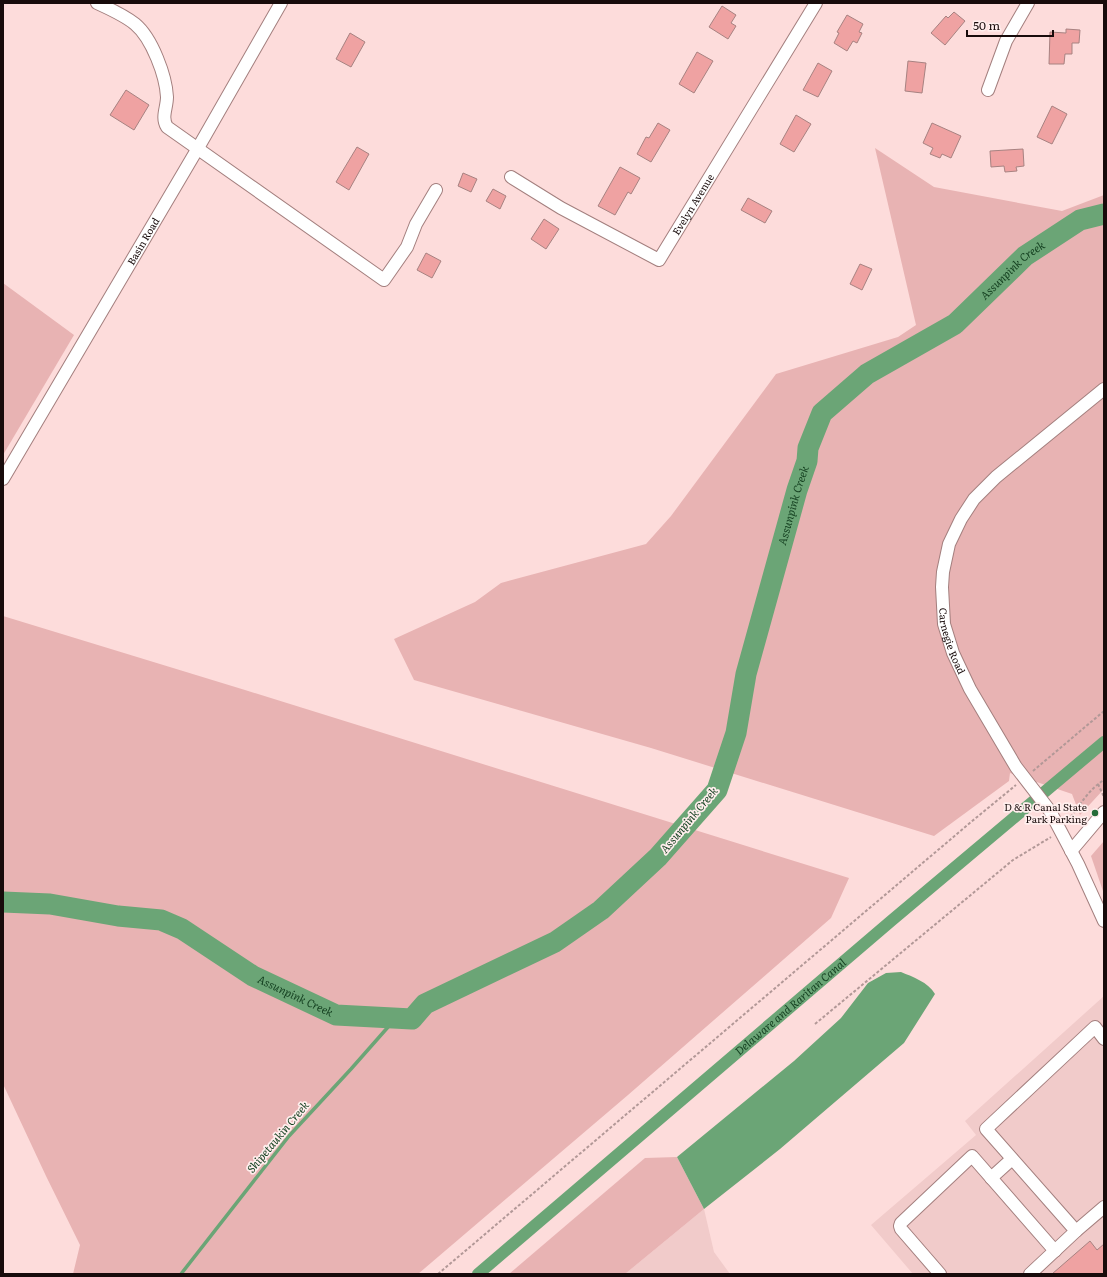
<svg xmlns="http://www.w3.org/2000/svg" width="1107" height="1277" font-family="Literata,serif">
	<style>
		.built { fill: #f1cbca }
		.green { fill: #e8b3b3 }
		.water { fill: #6ba576 }
		.lines { fill: none; stroke-linecap: round; stroke-linejoin: round }
		.stream { stroke: #6ba576; stroke-width: 3.5 }
		.canal { stroke: #6ba576; stroke-width: 12 }
		.river { stroke: #6ba576; stroke-width: 21 }
		.building { fill: #efa2a2; stroke: #a78281 }
		.minor-casing { stroke: #a37f7e; stroke-width: 14 }
		.path { stroke: #b29897; stroke-width: 2; stroke-dasharray: 3 2; stroke-linecap: butt }
		.minor { stroke: #fff; stroke-width: 12 }
		.poi-dot { fill: #246b38; stroke: #ffeeed; stroke-width: 1.5 }
		.labels { text-anchor: middle; stroke-width: 3.5; stroke-linejoin: round; paint-order: stroke }
		.street-label { font-size: 10px; fill: #180b0b; stroke: #ffeeed }
		.poi-label { font-size: 10px; fill: #180b0b; stroke: #ffeeed; text-anchor: end }
		.water-label { font-size: 11px; font-style: italic; fill: #164222; stroke: #ffeeed }
	</style>
	<rect width="100%" height="100%" fill="#fddcdb"/>
	<!-- built -->
	<g class="built">
		<polygon points="1104,996 1104,1274 913,1274 871,1225 976,1135 965,1121"/>
		<polygon points="704,1209 714,1252 730,1274 625,1274"/>
	</g>
	<!-- green -->
	<g class="green">
		<polygon points="875,148 934,187 1062,211 1104,195 1104,789 1080,815 1072,794 1010,773 1009,781 934,836 651,748 414,680 394,639 475,602 501,583 646,544 671,516 776,374 898,337 916,325"/>
		<polygon points="3,283 74,335 3,455"/>
		<polygon points="3,616 245,690 849,878 831,918 628,1095 418,1274 73,1274 80,1245 46,1176 3,1084"/>
		<polygon points="1104,841 1104,894 1091,856"/>
		<polygon points="677,1157 704,1209 625,1274 509,1274 645,1158"/>
	</g>
	<!-- water -->
	<path class="water" d="M901,972C913,977 928,982 935,994L904,1043L780,1149L704,1209L677,1157L794,1061L841,1018L868,983L886,973Z"/>
	<g class="lines">
		<!-- stream -->
		<polyline class="stream" points="181,1274 289,1136 351,1069 396,1018"/>
		<!-- canal -->
		<path class="canal" id="s1" d="M478,1274L891,921L1104,742"/>
		<!-- river -->
		<path class="river" id="s2" d="M3,902L50,904L118,916L161,920L182,929L253,976L336,1015L412,1019L425,1004L555,942L601,910L658,857L717,790L736,733L746,674L797,490L807,461L808,448L822,413L867,374L955,324L1025,256L1080,220L1104,214"/>
	</g>
	<!-- building -->
	<g class="building">
		<polygon points="722,6 736,15 731,23 736,26 728,39 709,27"/>
		<polygon points="954,12 965,21 945,45 931,33 946,16 948,18"/>
		<polygon points="847,15 863,24 859,32 862,33 857,43 853,41 847,51 834,43 839,33 837,32"/>
		<polygon points="1066,29 1080,30 1079,43 1072,43 1072,54 1065,54 1064,64 1049,64 1050,32 1066,33"/>
		<polygon points="350,33 365,42 351,67 336,59"/>
		<polygon points="697,52 713,61 694,93 679,84"/>
		<polygon points="908,61 926,63 922,93 905,91"/>
		<polygon points="818,63 832,71 818,97 803,90"/>
		<polygon points="126,90 149,105 134,130 110,115"/>
		<polygon points="1052,106 1067,114 1052,144 1037,137"/>
		<polygon points="796,115 811,124 794,152 780,144"/>
		<polygon points="658,123 670,130 651,162 637,154 646,137 649,138"/>
		<polygon points="932,123 961,136 951,158 942,154 940,158 930,154 933,148 923,143"/>
		<polygon points="357,147 369,154 349,190 336,182"/>
		<polygon points="1023,149 1024,166 1016,167 1017,171 1005,172 1004,166 991,167 990,151"/>
		<polygon points="620,167 640,178 631,194 628,192 615,215 598,206"/>
		<polygon points="463,173 477,179 471,192 458,186"/>
		<polygon points="493,189 506,196 500,209 486,201"/>
		<polygon points="748,198 772,211 765,223 741,210"/>
		<polygon points="544,219 559,229 546,249 531,239"/>
		<polygon points="426,253 441,261 432,278 417,270"/>
		<polygon points="860,264 872,269 862,290 850,284"/>
		<polygon points="1090,1241 1097,1250 1104,1244 1104,1274 1052,1274"/>
	</g>
	<g class="lines">
		<defs>
			<g id="minor">
				<path d="M97,3C110,9 124,15 135,24C152,38 166,76 167,97C167,108 161,117 167,127L384,280L407,247L416,224L436,190"/>
				<polyline points="988,90 1006,41 1028,3"/>
				<path id="s3" d="M511,177L561,208L659,260L816,3"/>
				<path id="s4" d="M1104,389L996,477L974,499L961,519L949,544L943,572L942,587L944,624L953,653L961,670L970,689L1016,767L1050,811L1078,864L1104,921"/>
				<path id="s5" d="M3,479L198,148L281,3"/>
				<polyline points="1071,851 1104,812"/>
				<polyline points="991,1178 1012,1159"/>
				<polyline points="1076,1231 1104,1207"/>
				<polyline points="940,1274 901,1229 900,1226 901,1223 972,1156 1055,1251"/>
				<polyline points="1030,1274 1076,1231 986,1129 1095,1027 1104,1039"/>
			</g>
		</defs>
		<!-- minor casing -->
		<use href="#minor" class="minor-casing"/>
		<!-- path -->
		<g class="path">
			<polyline points="1033,771 1104,711"/>
			<polyline points="1098,784 1104,797"/>
			<path d="M1068,821C1079,806 1089,789 1104,780"/>
			<polyline points="815,1024 1013,860 1051,837"/>
			<polyline points="438,1274 971,822 1016,785"/>
		</g>
		<!-- minor -->
		<use href="#minor" class="minor"/>
	</g>
	<!-- markers -->
	<circle class="poi-dot" cx="1095" cy="813" r="4"/>
	<g class="labels">
		<!-- street labels -->
		<g class="street-label">
			<text dy="4" stroke="none"><textPath href="#s3" startOffset="235">Evelyn Avenue</textPath></text>
			<text dy="4" stroke="none"><textPath href="#s5" startOffset="276">Basin Road</textPath></text>
			<text dy="4" stroke="none"><textPath href="#s4" startOffset="321">Carnegie Road</textPath></text>
		</g>
		<!-- poi labels -->
		<g class="poi-label">
			<text x="1087" y="811">D &amp; R Canal State<tspan x="1087" dy="12">Park Parking</tspan></text>
		</g>
		<!-- water labels -->
		<g class="water-label">
			<text dy="4" stroke="none"><textPath href="#s2" startOffset="1454">Assunpink Creek</textPath></text>
			<text dy="4" stroke="none"><textPath href="#s2" startOffset="1117">Assunpink Creek</textPath></text>
			<text transform="translate(689 820) rotate(-50)" y="4">Assunpink Creek</text>
			<text dy="4" stroke="none"><textPath href="#s2" startOffset="314">Assunpink Creek</textPath></text>
			<text dy="4" stroke="none"><textPath href="#s1" startOffset="411">Delaware and Raritan Canal</textPath></text>
			<text transform="translate(278 1137) rotate(-50)" y="4">Shipetaukin Creek</text>
		</g>
	</g>
	<!-- border -->
	<rect width="1107" height="1277" fill="none" stroke="#180b0b" stroke-width="8"/>
	<!-- scale -->
	<path d="M967 30v6h86v-6" fill="none" stroke="#180b0b" stroke-width="2"/>
	<text x="973" y="30" font-size="12" fill="#180b0b" stroke="#ffeeed" stroke-width="3" paint-order="stroke">50 m</text>
</svg>
